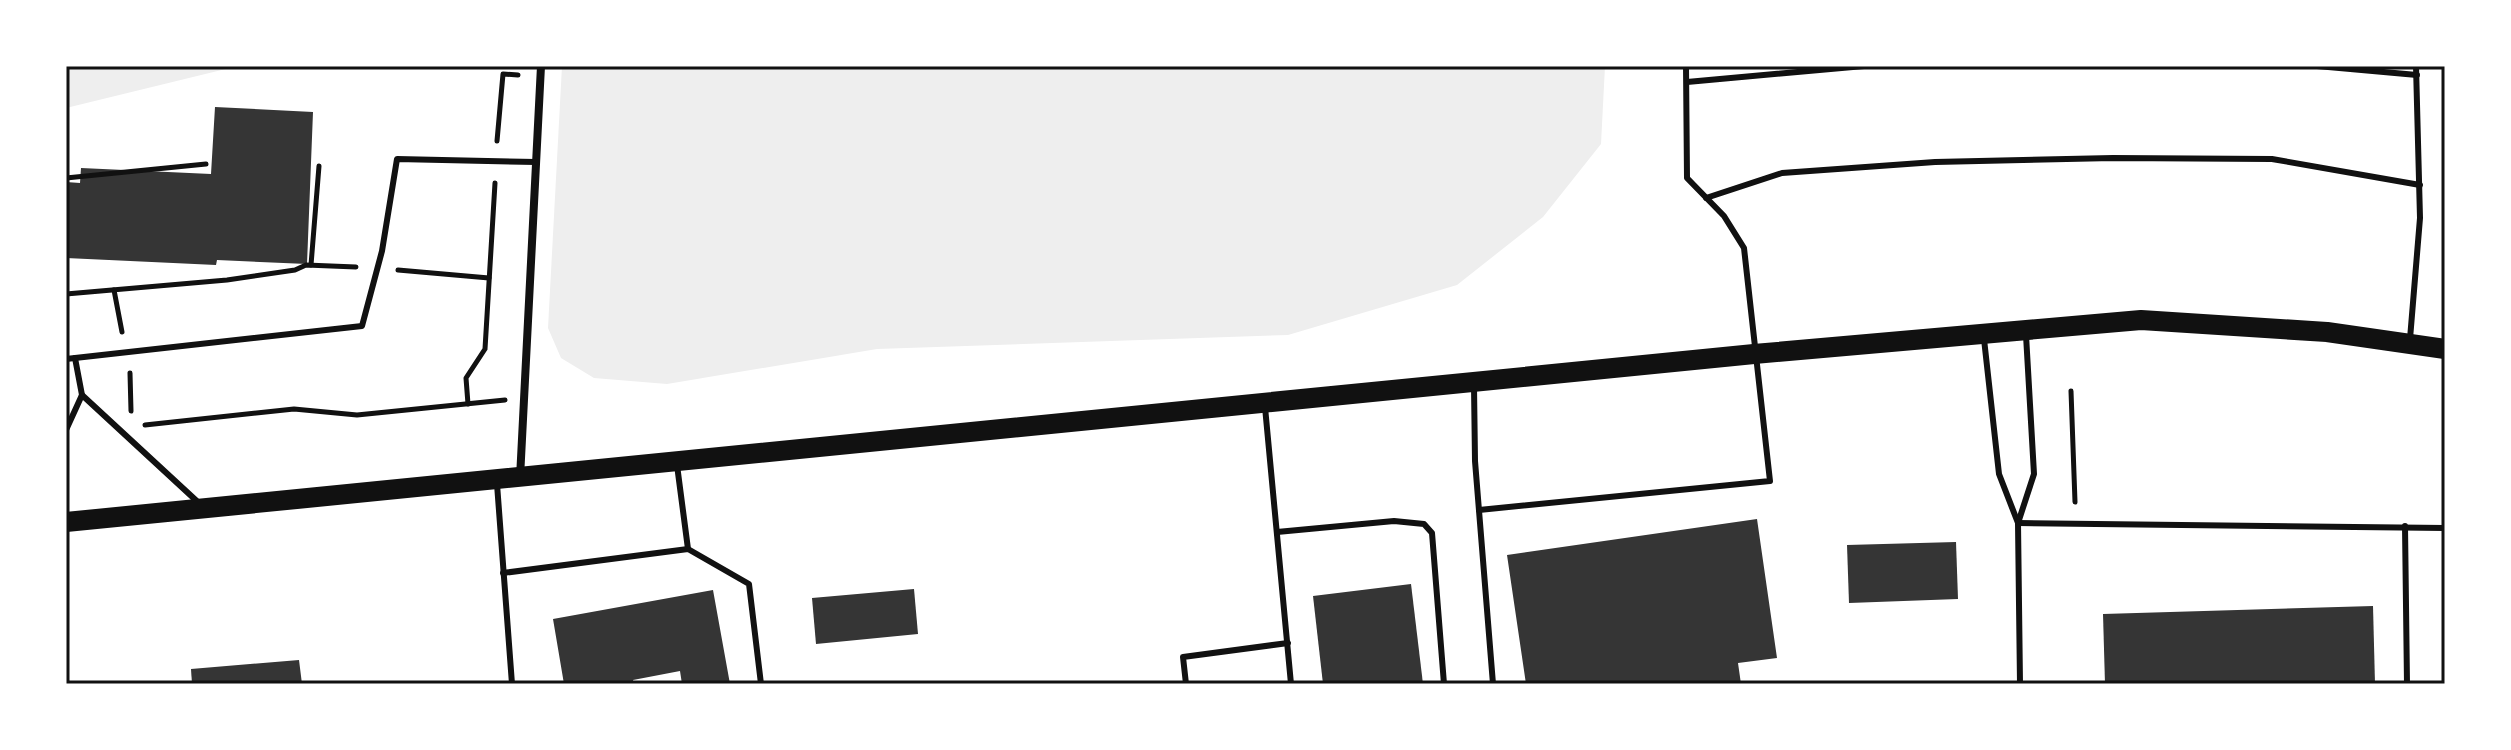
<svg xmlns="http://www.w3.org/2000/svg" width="2511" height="750" font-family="'Fira Sans Condensed',sans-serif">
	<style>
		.green { fill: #eee }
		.building { fill: #353535 }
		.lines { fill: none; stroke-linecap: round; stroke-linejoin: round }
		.path { stroke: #111; stroke-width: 5 }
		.service { stroke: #111; stroke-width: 6 }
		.minor { stroke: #111; stroke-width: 8 }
		.primary { stroke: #111; stroke-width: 20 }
		.neatline { fill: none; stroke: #111; stroke-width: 3 }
	</style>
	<rect width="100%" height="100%" fill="#fff"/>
	<!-- green -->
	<g class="green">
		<polygon points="66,66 238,66 66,108"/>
		<polygon points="562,66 1605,66 1601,144 1543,217 1457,285 1288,335 877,349 667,384 594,378 561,358 548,328"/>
	</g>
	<!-- building -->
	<g class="building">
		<polygon points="215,107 313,112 307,264 217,260 216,265 66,258 66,182 80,183 81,168 211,174"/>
		<polygon points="1757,519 1777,658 1738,663 1741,684 1526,684 1507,555"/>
		<polygon points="1956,542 1958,599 1849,603 1847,545"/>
		<polygon points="1411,584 1423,684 1323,684 1313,596"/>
		<polygon points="914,589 918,634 816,644 812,598"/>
		<polygon points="713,590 730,684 682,684 680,671 633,680 634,684 564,684 553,619"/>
		<polygon points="2373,606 2375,684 2105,684 2103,614"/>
		<polygon points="299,660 302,684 192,684 191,669"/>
	</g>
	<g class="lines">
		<!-- path -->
		<g class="path">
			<polyline points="497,141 503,74 518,75"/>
			<polyline points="66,178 206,164"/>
			<polyline points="311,265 319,166"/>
			<polyline points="398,270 489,278"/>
			<polyline points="114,290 122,332"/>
			<polyline points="66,294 227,280 295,270 306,265 356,267"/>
			<polyline points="130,373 131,411"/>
			<polyline points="2071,391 2075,502"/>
			<polyline points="468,404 466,378 485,349 495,183"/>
			<polyline points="145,425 294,409 357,415 505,400"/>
		</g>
		<!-- service -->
		<g class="service">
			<polyline points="2317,66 2417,75"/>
			<polyline points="1687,82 1864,66"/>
			<polyline points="1706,198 1782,173 1935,162 2113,158 2272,159 2420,185"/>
			<polyline points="1984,339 1999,474 2018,523"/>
			<polyline points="2410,339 2420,218 2416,66"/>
			<polyline points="66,359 362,326 382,251 397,159 536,162"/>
			<polyline points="1474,386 1475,461 1493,684"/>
			<polyline points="82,395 200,504"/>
			<polyline points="1265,407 1291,684"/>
			<polyline points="66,430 82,395 75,358"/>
			<polyline points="677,465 688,549"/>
			<polyline points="497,484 512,684"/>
			<polyline points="1479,510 1770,481 1744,248 1724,216 1687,178 1686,66"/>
			<polyline points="2018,523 2445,528"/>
			<polyline points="2405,526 2407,684"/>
			<polyline points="1277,532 1394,521 1424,524 1432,533 1444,684"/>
			<polyline points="503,573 688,549 749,584 761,684"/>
			<polyline points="1186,684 1183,657 1288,643"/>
			<polyline points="2020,684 2018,523 2034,474 2026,335"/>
		</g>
		<!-- minor -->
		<polyline class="minor" points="520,478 541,66"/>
		<!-- primary -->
		<polyline class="primary" points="66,522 1754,354 2141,320 2327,332 2445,349"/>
	</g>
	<!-- border -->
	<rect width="2511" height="750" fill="none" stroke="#ffffff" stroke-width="136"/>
	<rect x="68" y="68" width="2375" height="614" class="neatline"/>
</svg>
